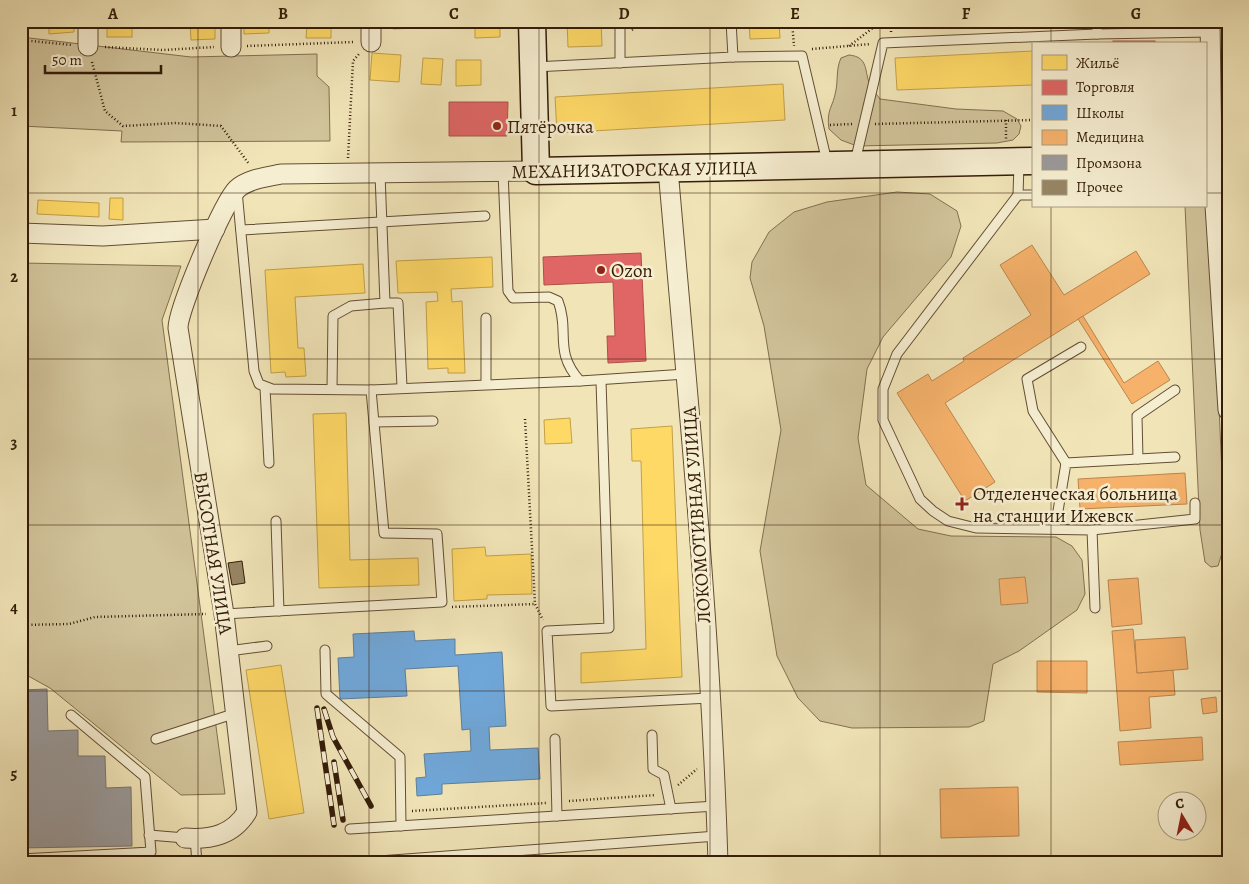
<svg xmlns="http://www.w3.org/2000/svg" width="1249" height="884" font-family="Alegreya,serif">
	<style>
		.green { fill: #d1c39a; stroke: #827051 }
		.homes { fill: #ffd966; stroke: #c2a04a }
		.shops { fill: #e06666; stroke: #ac504a }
		.schools { fill: #6fa8dc; stroke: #5d7e9c }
		.health { fill: #f6b26b; stroke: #bc854d }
		.industry { fill: #999; stroke: #7b746e }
		.building { fill: #968564; stroke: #341c08 }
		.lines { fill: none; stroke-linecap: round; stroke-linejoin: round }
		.lane-casing { stroke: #634e34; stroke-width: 11 }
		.street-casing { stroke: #634e34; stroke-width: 21 }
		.secondary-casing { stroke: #341c08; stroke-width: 29 }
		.path { stroke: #341c08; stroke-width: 2.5; stroke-dasharray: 1 2.5; stroke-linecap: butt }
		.lane { stroke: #f6eed1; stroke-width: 9 }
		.street { stroke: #f6eed1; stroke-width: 19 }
		.secondary { stroke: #f6eed1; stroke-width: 26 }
		.rail-casing { stroke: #341c08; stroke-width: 5.5 }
		.rail { stroke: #f6eed1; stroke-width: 4; stroke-dasharray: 11; stroke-linecap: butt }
		.grid { fill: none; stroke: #341c08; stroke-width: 1; stroke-opacity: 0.55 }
		.poi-dot { fill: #8f2418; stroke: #f6eed1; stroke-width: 2 }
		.labels { text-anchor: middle; stroke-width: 5; stroke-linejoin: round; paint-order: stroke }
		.poi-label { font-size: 19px; fill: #341c08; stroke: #f6eed1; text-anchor: start }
		.street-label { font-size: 19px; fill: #341c08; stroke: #f6eed1 }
		.neatline { fill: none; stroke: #341c08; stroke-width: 2 }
		.grid-label { font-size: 16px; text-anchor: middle; font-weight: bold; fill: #341c08 }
	</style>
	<rect width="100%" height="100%" fill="#f1e5b8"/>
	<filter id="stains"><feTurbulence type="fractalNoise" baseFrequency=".004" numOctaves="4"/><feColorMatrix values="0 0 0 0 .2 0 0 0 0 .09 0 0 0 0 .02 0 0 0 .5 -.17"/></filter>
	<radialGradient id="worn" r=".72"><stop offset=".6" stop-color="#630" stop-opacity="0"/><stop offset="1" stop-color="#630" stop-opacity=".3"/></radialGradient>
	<!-- green -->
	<g class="green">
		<polygon points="21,37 191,57 317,54 317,76 329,87 330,141 121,142 122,131 21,126"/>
		<path d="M849,55C869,57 864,71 870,85C873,90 877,95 880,99L956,109L1003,111L1017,119L1021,126L1019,134L1013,140L997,143L857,146L841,140L829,129C826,109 833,108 836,90C838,79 836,69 841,58Z"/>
		<polygon points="1205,175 1209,177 1225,543 1218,566 1211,567 1205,562 1200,530 1185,206 1205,206"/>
		<polygon points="897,192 930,194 957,211 961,226 951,257 883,337 867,369 858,438 866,485 918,529 951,536 1056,537 1072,546 1082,560 1085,594 1077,610 1019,651 993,664 984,721 969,727 852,728 820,721 798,698 777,656 760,551 781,430 764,326 750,278 752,262 769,232 794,212 827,202"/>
		<polygon points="21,263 181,266 162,320 225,794 181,795 50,688 21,672"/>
	</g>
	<!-- homes -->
	<g class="homes">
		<polygon points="49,21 74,21 74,32 49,34"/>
		<rect x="107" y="21" width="25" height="16"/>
		<polygon points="190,21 215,21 215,39 191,40"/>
		<polygon points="244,21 269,21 269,33 244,34"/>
		<polygon points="393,21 418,21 418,28 393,29"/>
		<polygon points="475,21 500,21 500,37 475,38"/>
		<polygon points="567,21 601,21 602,46 568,47"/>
		<polygon points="749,21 779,21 780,38 750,39"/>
		<polygon points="307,24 331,24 331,38 306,38"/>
		<polygon points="1033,51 1033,85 897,90 895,58"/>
		<polygon points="372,53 401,55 399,82 370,80"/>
		<polygon points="423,58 443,59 441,85 421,84"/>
		<polygon points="456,60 481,60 481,85 456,86"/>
		<polygon points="783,84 785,120 557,133 555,97"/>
		<polygon points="110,198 123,198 123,220 109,219"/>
		<polygon points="38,200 99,203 99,217 37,214"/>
		<polygon points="492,257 493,287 451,289 452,302 462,301 465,373 448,373 448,368 428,369 426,302 438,301 437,292 398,293 396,261"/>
		<polygon points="363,264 365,293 295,297 298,348 304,348 306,376 286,377 285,372 271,373 265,270"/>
		<polygon points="346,413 350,560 418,558 419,585 319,588 313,414"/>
		<polygon points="570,418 572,443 545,444 544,420"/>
		<polygon points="672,426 682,677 581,683 581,653 646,649 641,461 632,461 631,429"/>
		<polygon points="485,547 486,556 531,554 532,594 487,595 487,599 454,601 452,549"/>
		<polygon points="281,665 304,813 269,819 246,670"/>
	</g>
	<!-- shops -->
	<g class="shops">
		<rect x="1113" y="41" width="42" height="3"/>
		<polygon points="449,102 508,102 507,136 449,136"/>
		<polygon points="641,253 646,361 608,363 607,336 615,336 613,282 544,285 543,257"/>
	</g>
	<!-- schools -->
	<polygon class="schools" points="414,631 415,641 455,639 455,655 502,652 506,726 489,727 490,750 538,748 540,779 442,784 442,794 417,796 416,778 426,777 424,754 471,751 470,729 462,730 458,666 405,669 407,696 340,699 338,658 354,657 353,634"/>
	<!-- health -->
	<g class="health">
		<polygon points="1032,245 1064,295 1136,251 1150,274 945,403 995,482 965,501 897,393 928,374 932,381 964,361 963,358 1031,315 1000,265"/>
		<polygon points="1083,316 1124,383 1158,361 1170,380 1132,404 1078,319"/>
		<polygon points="1185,473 1187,504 1080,509 1078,479"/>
		<polygon points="1025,577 1028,603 1001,605 999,579"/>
		<polygon points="1138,578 1142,624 1112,627 1108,580"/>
		<polygon points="1133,629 1137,673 1173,670 1175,695 1149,697 1151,728 1120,731 1112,631"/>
		<polygon points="1185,637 1188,669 1137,673 1135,640"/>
		<polygon points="1037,661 1087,661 1087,693 1037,692"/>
		<polygon points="1216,697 1217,712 1203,714 1201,699"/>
		<polygon points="1202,737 1203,760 1120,765 1118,742"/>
		<polygon points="1018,787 1019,836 941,838 940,789"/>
	</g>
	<!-- industry -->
	<polygon class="industry" points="47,689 48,731 78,730 78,756 105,756 106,788 131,787 132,846 21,848 21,690"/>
	<!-- building -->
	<polygon class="building" points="242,561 245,583 232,585 228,563"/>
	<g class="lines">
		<defs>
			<g id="lane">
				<polyline points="620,21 620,63"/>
				<polyline points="1097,21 1097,34"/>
				<polyline points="733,57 802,56 827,162"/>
				<polyline points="534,67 733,57 731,21"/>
				<polyline points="855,162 883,43 1097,34 1210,32"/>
				<polyline points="1019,164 1018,195 897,354 883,389 883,420 920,499 933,511 948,521 976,528 1092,530 1095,608"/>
				<path d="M503,172L508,291L513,298L549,297L558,301C570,332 553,351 580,381L686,374"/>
				<polyline points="1018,195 1033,195"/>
				<polyline points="241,230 485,216"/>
				<polyline points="385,303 398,303 402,387"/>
				<polyline points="486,318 486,384"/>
				<polyline points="601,381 609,628 547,631 551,706 710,698"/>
				<polyline points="265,388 269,463"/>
				<polyline points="332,388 333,316 351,306 385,303 380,174"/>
				<polyline points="371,390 580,381"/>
				<polyline points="374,422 433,421"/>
				<polyline points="1138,459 1137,416 1175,390"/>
				<polyline points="1066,463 1033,411 1027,379 1081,347"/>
				<polyline points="276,521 279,611"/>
				<polyline points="1055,529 1066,463 1175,457"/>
				<polyline points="1092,530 1195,519 1195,503"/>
				<polyline points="224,614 442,602 437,534 384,533 371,390 272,389 259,384 254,371 237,191"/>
				<polyline points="325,650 326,694 400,757 401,826"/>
				<polyline points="228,651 267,646"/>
				<polyline points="652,735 653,769 664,775 671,809"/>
				<polyline points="156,739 236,713"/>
				<polyline points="555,739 557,816"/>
				<polyline points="350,829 716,806"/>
				<polyline points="149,835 185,838"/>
				<polyline points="195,838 197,863"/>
				<polyline points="21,859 151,852 145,777 71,715"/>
				<polyline points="352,863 717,836"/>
			</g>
			<g id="street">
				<polyline points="88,21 88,46"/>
				<polyline points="231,21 231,47"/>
				<polyline points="1210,21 1212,158 1228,410"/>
				<polyline points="371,42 371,21"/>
				<path d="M668,169C688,399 711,631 718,863"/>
				<polyline points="21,233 103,236 215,229"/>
				<path d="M185,838C211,840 233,835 247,812L224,614L178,328C178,309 223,203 237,189C248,179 267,177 281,174L536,171"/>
			</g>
			<g id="secondary">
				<polyline points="532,21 536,171 1033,161"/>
				<polyline points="1205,158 1228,157"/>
			</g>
		</defs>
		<!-- lane casing -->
		<use href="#lane" class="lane-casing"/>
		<!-- street casing -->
		<use href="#street" class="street-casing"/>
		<!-- secondary casing -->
		<use href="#secondary" class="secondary-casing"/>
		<!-- path -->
		<g class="path">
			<polyline points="792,21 794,46"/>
			<polyline points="632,30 644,21"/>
			<polyline points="891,32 892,21"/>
			<polyline points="21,40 72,45"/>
			<polyline points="247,46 354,42"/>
			<polyline points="849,46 882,21"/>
			<polyline points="105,47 163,50 214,47"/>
			<polyline points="812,49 871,44"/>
			<polyline points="92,62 105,111 123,126 176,123 221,126 249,164"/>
			<polyline points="1006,120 1006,141"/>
			<polyline points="875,124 1033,120"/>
			<polyline points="830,125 852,124"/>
			<polyline points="348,158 353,61 359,54"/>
			<polyline points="525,419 535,604 543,620"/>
			<polyline points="452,607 535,604"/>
			<polyline points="21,625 69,624 95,617 206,614"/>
			<polyline points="678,785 697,769"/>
			<polyline points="569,801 656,795"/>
			<polyline points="412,811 546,803"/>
		</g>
		<!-- lane -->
		<use href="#lane" class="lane"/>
		<!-- street -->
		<use href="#street" class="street"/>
		<!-- secondary -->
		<use href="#secondary" class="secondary"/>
		<defs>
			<g id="rail">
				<polyline points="317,708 334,825"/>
				<polyline points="324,709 333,737 371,806"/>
				<polyline points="334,762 343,820"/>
			</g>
		</defs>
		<!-- rail casing -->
		<use href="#rail" class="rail-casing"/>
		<!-- rail -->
		<use href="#rail" class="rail"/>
	</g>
	<!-- grid -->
	<path class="grid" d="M198,21V863M369,21V863M539,21V863M710,21V863M880,21V863M1051,21V44M21,193H1033M1205,193H1228M1051,206V863M21,359H1228M21,525H1228M21,691H1228"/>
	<!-- markers -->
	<g class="poi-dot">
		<circle cx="497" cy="126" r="5"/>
		<circle cx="601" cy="270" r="5"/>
		<path d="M959.5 496.5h5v5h5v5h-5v5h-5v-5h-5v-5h5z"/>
	</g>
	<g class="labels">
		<!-- poi labels -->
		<g class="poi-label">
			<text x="507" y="133">Пятёрочка</text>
			<text x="611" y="277">Ozon</text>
			<text x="973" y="500">Отделенческая больница<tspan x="973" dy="22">на станции Ижевск</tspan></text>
		</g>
		<!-- street labels -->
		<g class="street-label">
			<text transform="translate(634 169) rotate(-1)" y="7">МЕХАНИЗАТОРСКАЯ УЛИЦА</text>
			<text transform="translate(696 515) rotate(-94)" y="7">ЛОКОМОТИВНАЯ УЛИЦА</text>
			<text transform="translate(214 553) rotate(81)" y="7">ВЫСОТНАЯ УЛИЦА</text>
		</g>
	</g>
	<!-- margin -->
	<rect width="1249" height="884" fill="none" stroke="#f1e5b8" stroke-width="55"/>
	<!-- legend -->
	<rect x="1032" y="42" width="175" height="165" fill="#f6eed1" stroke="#a89a81"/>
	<rect x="1042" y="55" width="25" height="15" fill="#ffd966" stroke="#a89a81"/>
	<text x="1076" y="68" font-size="15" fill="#341c08">Жильё</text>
	<rect x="1042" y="80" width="25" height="15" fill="#e06666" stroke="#a89a81"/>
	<text x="1076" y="92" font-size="15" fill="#341c08">Торговля</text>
	<rect x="1042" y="105" width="25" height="15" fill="#6fa8dc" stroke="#a89a81"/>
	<text x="1076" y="118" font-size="15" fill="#341c08">Школы</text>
	<rect x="1042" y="130" width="25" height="15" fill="#f6b26b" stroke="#a89a81"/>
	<text x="1076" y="142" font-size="15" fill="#341c08">Медицина</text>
	<rect x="1042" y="155" width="25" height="15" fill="#999999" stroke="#a89a81"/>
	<text x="1076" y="168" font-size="15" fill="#341c08">Промзона</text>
	<rect x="1042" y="180" width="25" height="15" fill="#968564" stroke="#a89a81"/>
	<text x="1076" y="192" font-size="15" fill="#341c08">Прочее</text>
	<!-- north arrow -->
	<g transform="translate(1182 816) rotate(350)"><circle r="24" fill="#f6eed1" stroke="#a89a81"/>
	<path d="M0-4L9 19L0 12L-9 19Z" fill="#8f2418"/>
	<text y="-8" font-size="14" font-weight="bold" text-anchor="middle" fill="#341c08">С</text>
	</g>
	<!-- scale -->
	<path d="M45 65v8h116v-8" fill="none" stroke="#341c08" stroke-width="2.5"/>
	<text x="52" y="65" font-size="15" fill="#341c08" stroke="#f6eed1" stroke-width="4" paint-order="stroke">50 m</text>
	<rect x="28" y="28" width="1194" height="828" class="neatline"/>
	<g class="grid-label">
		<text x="113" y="19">A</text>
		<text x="283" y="19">B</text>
		<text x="454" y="19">C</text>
		<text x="624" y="19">D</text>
		<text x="795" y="19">E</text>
		<text x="966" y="19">F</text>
		<text x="1136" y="19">G</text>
		<text x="14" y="116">1</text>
		<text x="14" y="282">2</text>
		<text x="14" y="448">3</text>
		<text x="14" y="613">4</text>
		<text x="14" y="779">5</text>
	</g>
	<rect width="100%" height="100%" filter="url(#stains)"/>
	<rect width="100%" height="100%" fill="url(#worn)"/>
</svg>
